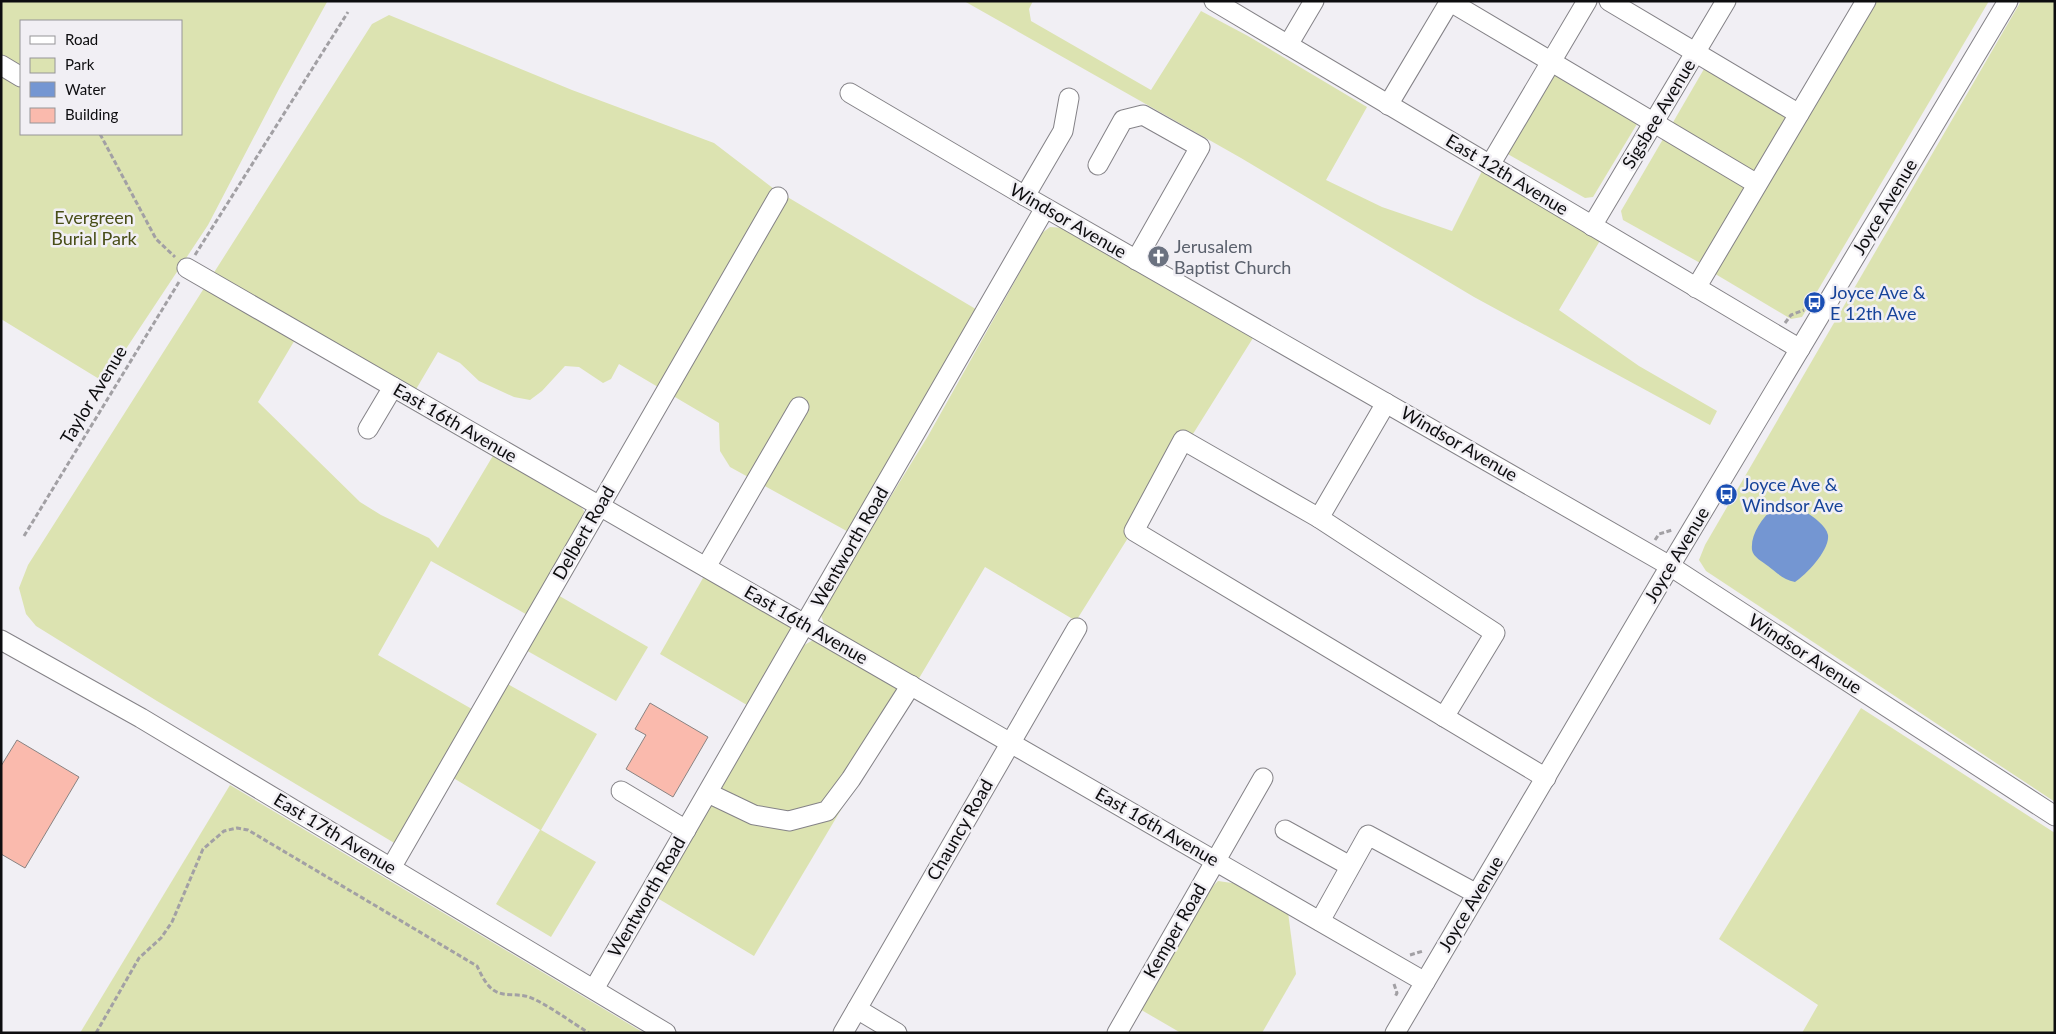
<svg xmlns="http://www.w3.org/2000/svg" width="2056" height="1034" font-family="Lato,sans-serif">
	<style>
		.green { fill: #dce3b1; fill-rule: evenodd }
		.water { fill: #7496d2 }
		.building { fill: #fabaad; stroke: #898382 }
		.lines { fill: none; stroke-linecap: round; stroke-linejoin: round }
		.minor-casing { stroke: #848287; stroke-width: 21 }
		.path { stroke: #a2a0a4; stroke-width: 3; stroke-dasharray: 5 2.5; stroke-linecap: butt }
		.minor { stroke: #fff; stroke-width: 19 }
		.labels { text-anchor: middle; stroke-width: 5; stroke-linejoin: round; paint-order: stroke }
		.street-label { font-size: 18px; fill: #0d0d0f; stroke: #f1eff4 }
		.park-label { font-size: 18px; fill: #484e17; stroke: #f1eff4 }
		.worship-label { font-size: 18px; fill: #5b616d; stroke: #f1eff4; text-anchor: start }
		.transit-label { font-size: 18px; fill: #164399; stroke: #f1eff4; text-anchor: start }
	</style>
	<rect width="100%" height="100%" fill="#f1eff4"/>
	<!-- green -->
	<g class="green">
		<path d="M1,1L327,2L279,89L208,225L104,382L1,319ZM21,21H181V134H21Z"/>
		<polygon points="964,1 1033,1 1029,9 1031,21 1151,90 1201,11 1248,36 1367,107 1326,180 1382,207 1452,231 1482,171 1601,239 1559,310 1639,366 1717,411 1710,425 1474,297 1241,158"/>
		<polygon points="1873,1 1989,1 1802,317 1791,319 1712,272"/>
		<polygon points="2021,1 2055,1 2055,802 1706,571 1699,560 1705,545"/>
		<polygon points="389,15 572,90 714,143 774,189 979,311 854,535 730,467 720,451 719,423 619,364 611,379 603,383 579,367 565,366 542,391 530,400 514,397 479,381 460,363 438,352 415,391 296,338 258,402 360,502 381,515 429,538 438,548 494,454 579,504 584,511 583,523 531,617 431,561 378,655 477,712 396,844 157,701 36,626 26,614 19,588 28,565 372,24"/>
		<polygon points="1555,69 1640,119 1593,197 1585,198 1506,153"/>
		<polygon points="1704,69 1711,69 1789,117 1758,170 1753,171 1672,124"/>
		<polygon points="1666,134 1750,183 1702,264 1623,220 1621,211"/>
		<polygon points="1050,227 1065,228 1253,338 1076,621 985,567 918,680 831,632 824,624 821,615 864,540 928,436 1042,233"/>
		<polygon points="703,578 711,579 786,621 793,631 752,708 660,654"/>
		<polygon points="556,594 648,647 616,701 524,649"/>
		<polygon points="813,640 822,641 911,692 754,956 654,896 801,647"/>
		<polygon points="504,682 597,734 541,830 596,862 551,937 496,904 540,830 450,776"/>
		<polygon points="1861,708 2055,833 2055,1033 1802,1033 1818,1005 1719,939"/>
		<polygon points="230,785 644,1033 80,1033"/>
		<polygon points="1218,881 1239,884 1288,912 1296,974 1262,1033 1181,1033 1138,1008 1199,900"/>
	</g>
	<!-- water -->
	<path class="water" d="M1781,501C1792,501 1798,506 1806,512C1813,517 1826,525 1828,535C1830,550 1806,575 1795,582C1784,580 1777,573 1768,566C1763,562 1753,557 1752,550C1750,530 1768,512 1781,501Z"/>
	<!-- building -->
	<g class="building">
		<polygon points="650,703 708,737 673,797 626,769 646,735 635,729"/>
		<polygon points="17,740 79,777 25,868 1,854 1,766"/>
	</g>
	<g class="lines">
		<defs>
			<g id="minor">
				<polyline points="1214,1 1800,349"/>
				<polyline points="1449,1 1757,184"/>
				<polyline points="1609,1 1799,114"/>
				<polyline points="1288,45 1314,1"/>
				<polyline points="1,65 21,77"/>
				<polyline points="850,93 1025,196 1670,566 2055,816"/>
				<polyline points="1388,105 1450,1"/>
				<polyline points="1098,165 1123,120 1143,115 1200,147 1136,260"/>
				<polyline points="1490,165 1587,1"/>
				<polyline points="1025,196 1063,131 1069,98"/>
				<polyline points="1592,226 1726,1"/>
				<polyline points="187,268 1425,982"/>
				<polyline points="1696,288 1866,1"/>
				<polyline points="1386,403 1319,518 1183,440 1134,531 1546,778"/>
				<polyline points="368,429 393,387"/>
				<polyline points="1319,518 1495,633 1444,717"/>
				<polyline points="706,567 799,407"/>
				<polyline points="1,640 141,718 666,1033"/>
				<polyline points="621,791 686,830"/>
				<polyline points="708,793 754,815 789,821 827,811 851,779 911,685"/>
				<polyline points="1285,830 1350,866"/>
				<polyline points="391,868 778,197"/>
				<polyline points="1320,921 1368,835 1477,894"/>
				<polyline points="594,989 1045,208"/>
				<polyline points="857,1009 897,1033"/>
				<polyline points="843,1033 1077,628"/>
				<polyline points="1117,1033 1263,778"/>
				<polyline points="1395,1033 1670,566 2008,1"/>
			</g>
		</defs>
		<!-- minor casing -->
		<use href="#minor" class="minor-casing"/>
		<!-- path -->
		<g class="path">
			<polyline points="100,134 156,239 175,257"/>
			<polyline points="195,255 348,12"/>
			<polyline points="1785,323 1791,315 1804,310"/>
			<polyline points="24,536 179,282"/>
			<polyline points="1655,540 1659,534 1672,530"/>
			<polyline points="1410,955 1423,951"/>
			<polyline points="1394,984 1397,993 1395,997"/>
			<path d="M96,1033L139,958L161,938L172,922L203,849L224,831L237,828L248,830L477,966C481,974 486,986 495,991C505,997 518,993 529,997C547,1004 571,1022 589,1033"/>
		</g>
		<!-- minor -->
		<use href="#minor" class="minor"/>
	</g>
	<!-- icons -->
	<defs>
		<symbol id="church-disc" viewBox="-11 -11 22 22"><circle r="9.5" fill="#6b7280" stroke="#f1eff4"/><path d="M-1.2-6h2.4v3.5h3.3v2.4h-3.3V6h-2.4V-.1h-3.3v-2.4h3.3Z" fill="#fff"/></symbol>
		<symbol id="bus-disc" viewBox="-11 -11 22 22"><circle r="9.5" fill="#1a4fb4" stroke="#f1eff4"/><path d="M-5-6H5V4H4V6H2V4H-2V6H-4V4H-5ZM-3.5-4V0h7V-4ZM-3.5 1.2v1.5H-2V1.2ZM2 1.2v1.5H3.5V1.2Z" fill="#fff"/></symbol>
	</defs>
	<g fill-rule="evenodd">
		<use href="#church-disc" x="1146" y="244" width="25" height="25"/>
		<use href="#bus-disc" x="1802" y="290" width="25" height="25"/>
		<use href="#bus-disc" x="1714" y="482" width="25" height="25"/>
	</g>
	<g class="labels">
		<!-- street labels -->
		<g class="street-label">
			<text transform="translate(1659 114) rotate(-59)" y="6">Sigsbee Avenue</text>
			<text transform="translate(1507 175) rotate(31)" y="6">East 12th Avenue</text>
			<text transform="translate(1885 207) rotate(-59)" y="6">Joyce Avenue</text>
			<text transform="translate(1068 221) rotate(30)" y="6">Windsor Avenue</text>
			<text transform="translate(94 395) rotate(-59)" y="6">Taylor Avenue</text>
			<text transform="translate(455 423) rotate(30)" y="6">East 16th Avenue</text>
			<text transform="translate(1459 444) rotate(30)" y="6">Windsor Avenue</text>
			<text transform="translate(584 533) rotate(-60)" y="6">Delbert Road</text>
			<text transform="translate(850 547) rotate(-60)" y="6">Wentworth Road</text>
			<text transform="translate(1677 555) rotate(-59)" y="6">Joyce Avenue</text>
			<text transform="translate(806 625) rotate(30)" y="6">East 16th Avenue</text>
			<text transform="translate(1805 654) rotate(33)" y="6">Windsor Avenue</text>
			<text transform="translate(1157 827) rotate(30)" y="6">East 16th Avenue</text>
			<text transform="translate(960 830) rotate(-60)" y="6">Chauncy Road</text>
			<text transform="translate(335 834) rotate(31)" y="6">East 17th Avenue</text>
			<text transform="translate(647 897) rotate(-60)" y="6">Wentworth Road</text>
			<text transform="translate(1471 904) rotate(-59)" y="6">Joyce Avenue</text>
			<text transform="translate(1175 931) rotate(-60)" y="6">Kemper Road</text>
		</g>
		<!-- park labels -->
		<g class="park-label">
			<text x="94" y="224">Evergreen<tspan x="94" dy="21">Burial Park</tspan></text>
		</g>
		<!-- worship labels -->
		<g class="worship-label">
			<text x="1174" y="253">Jerusalem<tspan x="1174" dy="21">Baptist Church</tspan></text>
		</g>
		<!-- transit labels -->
		<g class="transit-label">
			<text x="1830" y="299">Joyce Ave &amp;<tspan x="1830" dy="21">E 12th Ave</tspan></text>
			<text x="1742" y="491">Joyce Ave &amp;<tspan x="1742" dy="21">Windsor Ave</tspan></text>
		</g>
	</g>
	<!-- border -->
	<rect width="2056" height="1034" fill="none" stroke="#0d0d0f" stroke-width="5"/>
	<!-- legend -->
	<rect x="20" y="20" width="162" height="115" fill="#f1eff4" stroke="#969598"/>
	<rect x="30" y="36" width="25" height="8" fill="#ffffff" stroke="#969598"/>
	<text x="65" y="45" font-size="15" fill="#0d0d0f">Road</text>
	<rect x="30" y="58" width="25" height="15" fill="#dce3b1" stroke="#969598"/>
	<text x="65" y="70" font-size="15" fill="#0d0d0f">Park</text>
	<rect x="30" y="82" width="25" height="15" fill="#7496d2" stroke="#969598"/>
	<text x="65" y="95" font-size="15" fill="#0d0d0f">Water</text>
	<rect x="30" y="108" width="25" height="15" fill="#fabaad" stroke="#969598"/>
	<text x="65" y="120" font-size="15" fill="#0d0d0f">Building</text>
</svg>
